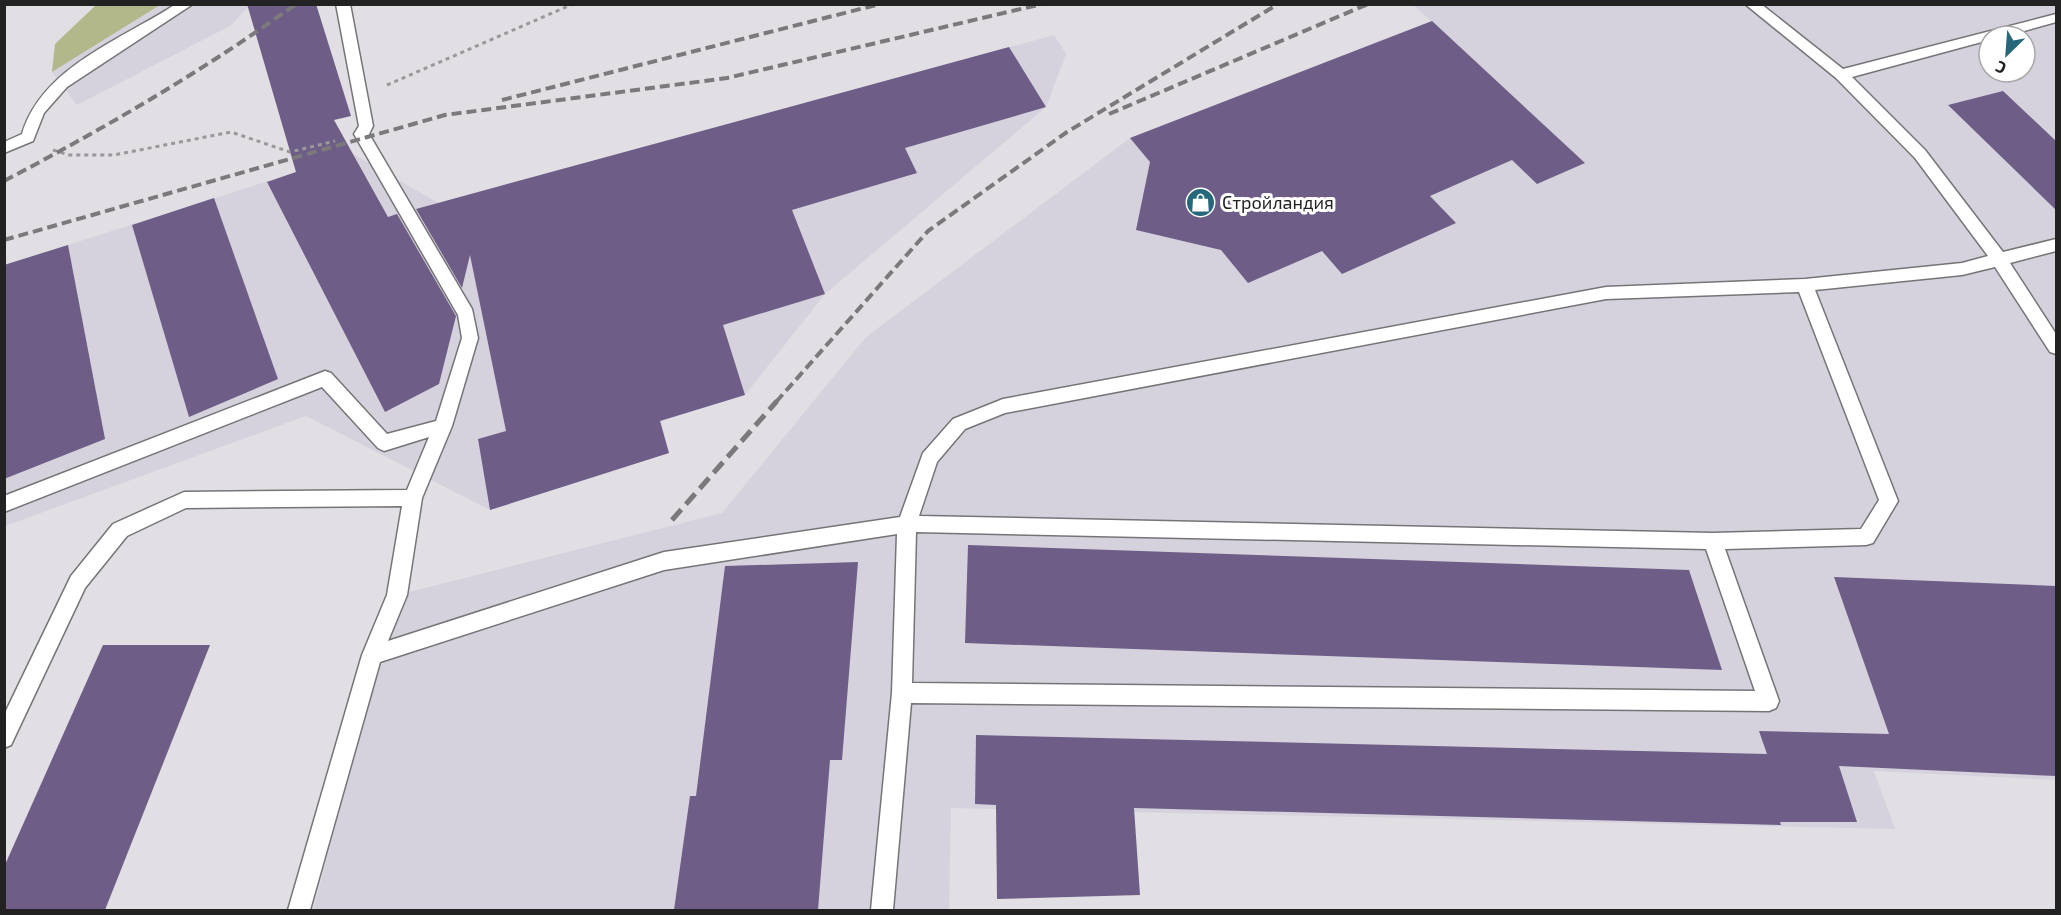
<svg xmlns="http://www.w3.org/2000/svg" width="2061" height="915" font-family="'Exo 2',sans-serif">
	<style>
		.built { fill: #d6d2dd; fill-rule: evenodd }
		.green { fill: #b3b88b }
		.building { fill: #6e5e87 }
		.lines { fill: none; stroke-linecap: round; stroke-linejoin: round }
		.service-casing { stroke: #757477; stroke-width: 3 }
		.path { stroke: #9a989b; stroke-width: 3; stroke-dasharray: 4 4; stroke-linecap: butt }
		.service { fill: #fff; fill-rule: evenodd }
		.rail-far1 { stroke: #7b797b; stroke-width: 4; stroke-dasharray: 10 5; stroke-linecap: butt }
		.rail { stroke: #7b797b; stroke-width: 5; stroke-dasharray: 14 7; stroke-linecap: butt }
		.labels { text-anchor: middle; stroke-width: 6; stroke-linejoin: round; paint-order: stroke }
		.poi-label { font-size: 18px; fill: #232223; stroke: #fff; text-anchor: start }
	</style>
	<rect width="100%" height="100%" fill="#e1dfe3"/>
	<!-- built -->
	<g class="built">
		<polygon points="160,5 250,5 230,26 77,105 52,72"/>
		<path d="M1413,5H2056V780L1874,771L1895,829L951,808L949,910H313L397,595L722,513L866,337L1130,138L1431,21ZM1989,36H2025V72H1989Z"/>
		<polygon points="1054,35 1066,54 1046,107 825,294 745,395 661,421 669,453 490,510 306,416 5,526 5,265 353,154 439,203"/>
	</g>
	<!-- green -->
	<polygon class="green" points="96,5 160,5 52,72 55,44"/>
	<!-- building -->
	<g class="building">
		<polygon points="247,4 316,4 351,116 334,120 388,217 397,214 456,316 439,384 385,412 267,182 296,172"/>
		<polygon points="1432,21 1585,163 1537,184 1512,160 1430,196 1456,223 1342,274 1322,251 1248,283 1221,250 1136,230 1150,162 1130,138"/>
		<polygon points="1009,47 1046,107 905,148 917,173 792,210 825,294 723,325 745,395 660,421 669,453 490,510 478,439 506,431 470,255 462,288 416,209"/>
		<polygon points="2003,91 2056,141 2056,210 1948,105"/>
		<polygon points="214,198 278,379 189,417 132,225"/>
		<polygon points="68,245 105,439 4,479 4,265"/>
		<polygon points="968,545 1689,570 1722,670 965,643"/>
		<polygon points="858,562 842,760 830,760 818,910 674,910 690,796 696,796 725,566"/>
		<polygon points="1834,577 2056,586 2056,776 1839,766 1857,822 1780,822 1781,825 1134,808 1140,895 997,899 996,805 975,804 976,735 1767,754 1759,731 1889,734"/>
		<polygon points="103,645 210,645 105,910 4,910 4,867"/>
	</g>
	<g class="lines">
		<defs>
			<g id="service">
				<path d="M176,4H193L67,87L44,113L33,141L4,153V142L22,134C42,67 121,40 176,4Z"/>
				<path d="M336,4H350L373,126L369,134L472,309L478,338L452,426L422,498L407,595L388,641L664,552L900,517L923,453L953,419L1003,399L1606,287L1805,279L1962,263L1988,256L1915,158L1836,78L1745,4H1761L1843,69L2056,14V22L2006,36H1989V40L1852,77L1925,150L2003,252L2056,239V251L2010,263L2056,334V354L2050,352L1995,267L1962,275L1815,290L1898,501L1873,543L1866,545L1725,549L1779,701L1776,708L1769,711L911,703L893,910H871L892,693L897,534L664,570L380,662L310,910H288L362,655L387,595L402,506L186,508L127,536L85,588L11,745L4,748V715L71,576L113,524L184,492L407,490L429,437L384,451L378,448L322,387L4,512V496L325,371L331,373L387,434L436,421L462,338L458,315L354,134L359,126ZM1799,292L1879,500L1861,529L1713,533L919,516L937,462L965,429L1005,413L1606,299ZM916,532L1706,549L1755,691L912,683Z"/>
			</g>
		</defs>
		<!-- service casing -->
		<use href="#service" class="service-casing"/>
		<!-- path -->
		<g class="path">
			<polyline points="387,85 573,4"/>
			<polyline points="53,150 69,155 114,155 231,132 290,152 335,141"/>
		</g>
		<!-- service -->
		<use href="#service" class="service"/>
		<!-- rail-far1 -->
		<g class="rail-far1">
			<polyline points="502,100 880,4"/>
			<polyline points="1109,114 1368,4"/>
			<path d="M4,181C105,128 203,71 296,4"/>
			<polyline points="4,240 445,115 727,78 1042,4"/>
			<polyline points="776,402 928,231 1067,132 1278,4"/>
		</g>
		<!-- rail -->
		<polyline class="rail" points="672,520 777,401"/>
	</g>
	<!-- icons -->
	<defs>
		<symbol id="shop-disc" viewBox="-11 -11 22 22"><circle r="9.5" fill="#26677b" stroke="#fff"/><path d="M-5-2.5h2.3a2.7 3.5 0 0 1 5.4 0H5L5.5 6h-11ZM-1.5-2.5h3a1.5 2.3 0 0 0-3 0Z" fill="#fff"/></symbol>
	</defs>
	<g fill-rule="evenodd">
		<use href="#shop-disc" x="1184" y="186" width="33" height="33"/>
	</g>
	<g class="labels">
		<!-- poi labels -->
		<g class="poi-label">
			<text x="1222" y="209">Стройландия</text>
		</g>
	</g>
	<!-- border -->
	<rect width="2061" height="915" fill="none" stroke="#232223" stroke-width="12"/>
	<!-- north arrow -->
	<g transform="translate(2007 54) rotate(205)"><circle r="28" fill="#ffffff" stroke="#a7a7a7" stroke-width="1.5"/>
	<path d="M0-4.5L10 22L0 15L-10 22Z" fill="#26677b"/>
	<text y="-9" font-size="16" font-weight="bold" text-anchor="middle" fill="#232223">С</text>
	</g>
</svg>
